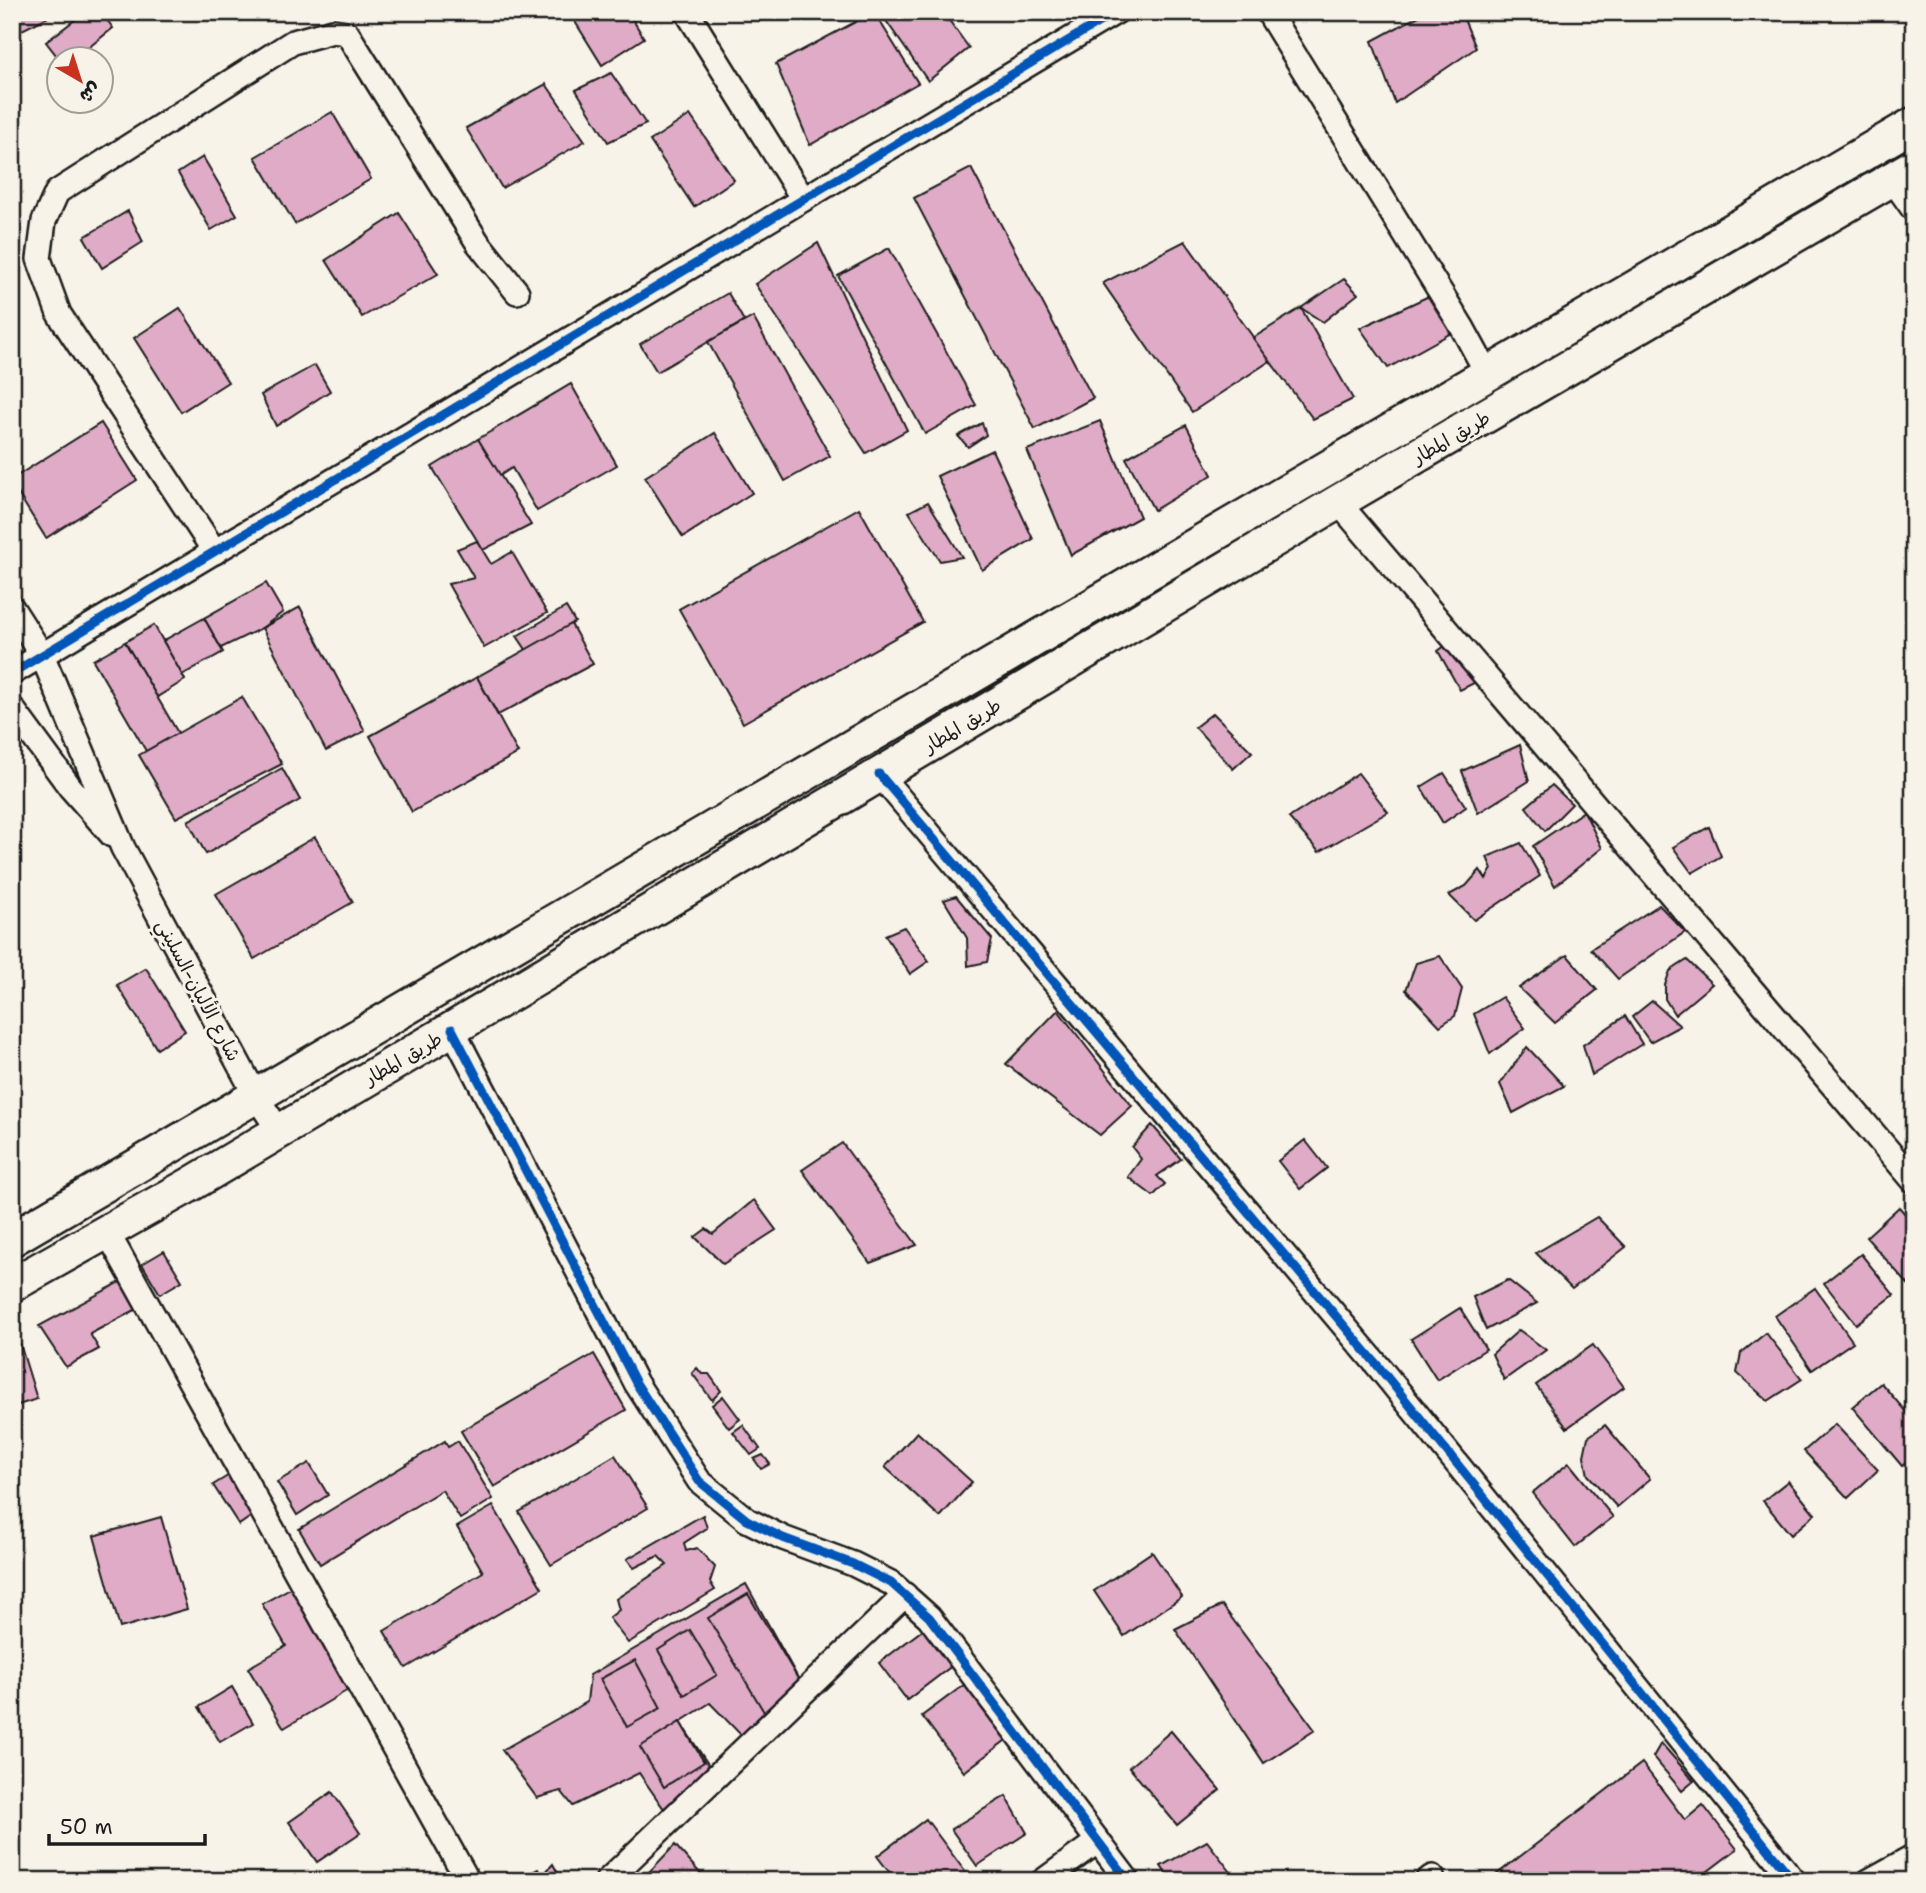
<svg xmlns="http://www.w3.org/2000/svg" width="1926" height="1893" font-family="'Shantell Sans','Playpen Sans Arabic',sans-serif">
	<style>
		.building { fill: #dfabc6; stroke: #1c1c1c; stroke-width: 2 }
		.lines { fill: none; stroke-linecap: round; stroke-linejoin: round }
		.minor-casing { stroke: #1c1c1c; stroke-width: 28 }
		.highway-casing { stroke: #1c1c1c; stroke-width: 38 }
		.minor { stroke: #f7f3e8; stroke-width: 23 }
		.highway { stroke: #f7f3e8; stroke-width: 33 }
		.cycleway-casing { stroke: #f7f3e8; stroke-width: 13 }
		.cycleway { stroke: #0057b8; stroke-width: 9 }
		.labels { text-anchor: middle; stroke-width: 6; stroke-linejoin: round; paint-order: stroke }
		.street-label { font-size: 19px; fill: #1c1c1c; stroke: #f7f3e8 }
	</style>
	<rect width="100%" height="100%" fill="#f7f3e8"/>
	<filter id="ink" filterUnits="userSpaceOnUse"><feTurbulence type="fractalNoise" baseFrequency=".0143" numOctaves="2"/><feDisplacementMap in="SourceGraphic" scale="14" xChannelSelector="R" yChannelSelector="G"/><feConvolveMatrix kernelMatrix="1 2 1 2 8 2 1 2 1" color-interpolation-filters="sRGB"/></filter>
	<g filter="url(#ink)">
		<!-- building -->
		<g class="building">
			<polygon points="12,12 58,12 12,35"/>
			<polygon points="85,12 101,12 113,28 73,60 60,60 46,42"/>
			<polygon points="569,12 628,12 644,38 602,65"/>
			<polygon points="874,12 918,83 810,145 776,64"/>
			<polygon points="880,12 943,12 969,48 928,81"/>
			<polygon points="1426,12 1461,12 1476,48 1395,103 1372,41"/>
			<polygon points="611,73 646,124 608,142 576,90"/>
			<polygon points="546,84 585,141 502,188 466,128"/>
			<polygon points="332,112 371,179 295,224 255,157"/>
			<polygon points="690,115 734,180 694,207 650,141"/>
			<polygon points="203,157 237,215 211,230 178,173"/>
			<polygon points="971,168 1093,398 1035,429 914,198"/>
			<polygon points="128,211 143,242 102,268 84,237"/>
			<polygon points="399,213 438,274 362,317 326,260"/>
			<polygon points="1185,241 1270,361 1192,412 1103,283"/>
			<polygon points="818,243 907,430 866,453 755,284"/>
			<polygon points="889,248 976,405 925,434 838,276"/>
			<polygon points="1344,279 1358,294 1323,322 1301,308"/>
			<polygon points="728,293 744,321 657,372 640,344"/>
			<polygon points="1429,296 1462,327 1388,368 1360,328"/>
			<polygon points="180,308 228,382 181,412 134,338"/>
			<polygon points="1301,308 1353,399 1313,419 1253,338"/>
			<polygon points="753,317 830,456 785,481 708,342"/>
			<polygon points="315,365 330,391 276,426 261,395"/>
			<polygon points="571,384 617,465 537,511 512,468 499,476 478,439"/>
			<polygon points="1100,421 1140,517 1071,555 1027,450"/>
			<polygon points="101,423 137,480 46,538 12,484 12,479"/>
			<polygon points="982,423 986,435 968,447 958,436"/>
			<polygon points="1186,425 1212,475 1154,510 1126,458"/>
			<polygon points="715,433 752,493 683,537 645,477"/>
			<polygon points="478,439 531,525 483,550 432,467"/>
			<polygon points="992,450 1033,539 982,570 937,476"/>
			<polygon points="928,502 962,557 940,561 909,512"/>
			<polygon points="859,508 923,622 743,723 679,609"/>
			<polygon points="477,541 491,564 512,552 547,613 484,648 448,584 474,578 457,549"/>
			<polygon points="266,583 283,612 262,628 221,648 204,618"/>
			<polygon points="300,607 365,731 326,751 262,628"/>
			<polygon points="566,607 575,622 527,651 517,636"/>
			<polygon points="204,618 223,652 182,675 163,641"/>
			<polygon points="571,624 593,664 498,715 477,677"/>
			<polygon points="154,625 185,680 157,697 125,642"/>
			<polygon points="125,642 178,733 146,751 93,660"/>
			<polygon points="1449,643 1486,677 1460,690 1438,651"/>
			<polygon points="477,677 518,753 412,812 370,736"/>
			<polygon points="242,697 282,764 176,818 139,755"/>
			<polygon points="1213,713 1252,752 1233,769 1195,727"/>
			<polygon points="1520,745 1529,781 1478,813 1462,771"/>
			<polygon points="282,768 300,800 206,854 188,821"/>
			<polygon points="1358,773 1388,812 1319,852 1289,818"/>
			<polygon points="1444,773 1466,807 1443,823 1421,787"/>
			<polygon points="1552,785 1572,804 1545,831 1526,807"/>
			<polygon points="1584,811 1602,848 1555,886 1533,846"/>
			<polygon points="1709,827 1721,856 1692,873 1673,847"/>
			<polygon points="315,837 353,902 254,959 216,894"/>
			<polygon points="1521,843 1540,876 1474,920 1449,895 1466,886 1480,870 1486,879 1492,869 1487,857"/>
			<polygon points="956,896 992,939 987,962 968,966 967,938 944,900"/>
			<polygon points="1659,905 1685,932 1618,979 1591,949"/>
			<polygon points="904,927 929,961 910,974 885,935"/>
			<polygon points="1567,955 1597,990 1555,1023 1519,988"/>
			<polygon points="1440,956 1462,989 1455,1016 1440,1026 1406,990 1416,963"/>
			<polygon points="1687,960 1712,984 1675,1015 1665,999 1665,985 1670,971"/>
			<polygon points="146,968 185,1031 157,1049 117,985"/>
			<polygon points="1502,997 1525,1028 1490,1054 1474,1014"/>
			<polygon points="1652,1001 1680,1026 1650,1042 1632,1017"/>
			<polygon points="1058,1010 1132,1106 1100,1135 1006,1064"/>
			<polygon points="1625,1016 1642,1044 1592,1075 1583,1045"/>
			<polygon points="1527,1047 1564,1086 1513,1113 1500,1084"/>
			<polygon points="1152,1125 1181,1159 1157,1176 1165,1184 1153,1196 1128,1177 1141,1159 1132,1147"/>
			<polygon points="1305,1140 1327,1168 1300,1189 1278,1161"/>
			<polygon points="842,1143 917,1245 870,1263 802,1170"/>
			<polygon points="754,1200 776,1230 723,1264 695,1237 706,1229 713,1234"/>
			<polygon points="1899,1207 1914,1224 1914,1291 1866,1237"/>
			<polygon points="1597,1217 1626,1247 1572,1289 1536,1253"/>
			<polygon points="164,1251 182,1281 160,1294 142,1264"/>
			<polygon points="1861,1254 1894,1295 1856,1324 1824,1283"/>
			<polygon points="124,1280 139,1308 90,1334 99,1349 66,1367 39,1326"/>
			<polygon points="1508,1280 1537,1303 1486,1330 1473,1297"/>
			<polygon points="1815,1288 1853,1342 1812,1370 1775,1316"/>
			<polygon points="1460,1308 1486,1349 1437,1380 1411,1339"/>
			<polygon points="1519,1330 1546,1350 1504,1380 1492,1354"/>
			<polygon points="1766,1333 1802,1379 1768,1401 1737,1373 1741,1353"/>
			<polygon points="20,1344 37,1399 12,1407 12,1348"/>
			<polygon points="1593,1345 1624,1387 1567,1428 1536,1385"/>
			<polygon points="594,1354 626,1410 494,1487 461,1431"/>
			<polygon points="697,1368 702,1374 709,1374 721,1391 712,1400 692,1373"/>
			<polygon points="1881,1383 1914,1421 1914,1456 1902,1466 1852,1407"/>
			<polygon points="723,1396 740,1419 729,1428 712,1405"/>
			<polygon points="1835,1424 1878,1470 1848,1498 1804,1451"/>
			<polygon points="743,1425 760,1449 751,1455 733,1432"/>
			<polygon points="1605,1425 1650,1479 1617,1507 1588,1475 1584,1456 1588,1437"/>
			<polygon points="917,1432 972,1482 940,1517 885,1467"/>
			<polygon points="445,1441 448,1447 458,1441 493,1499 460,1519 442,1490 320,1564 299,1529"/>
			<polygon points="615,1455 648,1508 551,1565 519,1512"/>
			<polygon points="763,1455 770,1464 761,1469 754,1459"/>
			<polygon points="309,1463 328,1495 297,1515 277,1482"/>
			<polygon points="1569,1463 1613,1517 1575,1547 1532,1493"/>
			<polygon points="231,1474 256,1513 239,1525 213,1485"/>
			<polygon points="1788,1481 1815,1514 1791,1535 1763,1501"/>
			<polygon points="493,1506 542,1588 406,1668 384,1631 483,1572 457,1527"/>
			<polygon points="703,1515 707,1528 684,1543 686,1551 697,1548 715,1567 710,1582 715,1590 628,1643 609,1618 619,1610 616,1599 667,1565 658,1556 634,1568 627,1559"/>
			<polygon points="161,1517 187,1609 120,1628 94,1536"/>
			<polygon points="1152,1552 1182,1597 1124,1636 1094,1591"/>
			<polygon points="746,1584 804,1689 742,1736 710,1703 680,1722 712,1770 664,1809 639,1773 573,1806 561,1791 537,1798 502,1750 587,1702 590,1675"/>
			<polygon points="292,1587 348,1690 284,1728 248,1668 286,1646 262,1604"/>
			<polygon points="748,1594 804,1689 764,1712 708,1618"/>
			<polygon points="1222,1605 1315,1730 1264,1763 1175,1629"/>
			<polygon points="929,1625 957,1662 907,1700 879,1663"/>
			<polygon points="690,1630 717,1675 684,1695 658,1650"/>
			<polygon points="635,1660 661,1708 627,1727 600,1679"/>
			<polygon points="972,1679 1014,1734 964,1772 922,1716"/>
			<polygon points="232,1687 253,1723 220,1742 199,1707"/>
			<polygon points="680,1722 704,1762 664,1787 640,1747"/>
			<polygon points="1171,1731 1220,1790 1177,1825 1129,1767"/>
			<polygon points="1661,1743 1694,1781 1682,1791 1653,1757"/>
			<polygon points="1642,1763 1685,1820 1703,1805 1737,1849 1695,1881 1488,1881"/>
			<polygon points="332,1792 360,1833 317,1862 289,1822"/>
			<polygon points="1006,1796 1027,1833 977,1866 951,1829"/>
			<polygon points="926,1819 972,1881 896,1881 877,1856"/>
			<polygon points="1207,1841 1237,1880 1171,1881 1161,1866"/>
			<polygon points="675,1845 707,1881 653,1881 647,1874"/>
			<polygon points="553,1864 562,1881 526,1881 524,1877 538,1869 544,1874"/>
		</g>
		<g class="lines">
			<defs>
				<g id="minor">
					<polyline points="687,12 803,199"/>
					<polyline points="1268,12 1462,327 1487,373"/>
					<polyline points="1892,179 1914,210"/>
					<polyline points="1338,502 1914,1181"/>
					<polyline points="215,552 59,314 39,259 44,221 57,192 293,42 333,31 347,33 478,243 517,292"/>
					<polyline points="12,608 42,655 123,848 256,1096 279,1131"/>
					<polyline points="12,673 1116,12"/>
					<polyline points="12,708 70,787 112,835"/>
					<polyline points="879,774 1378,1366 1794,1881"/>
					<polyline points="452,1029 636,1383 699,1481 747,1520 783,1538 853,1564 891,1583 929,1617 1128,1881"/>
					<polyline points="106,1230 468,1881"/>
					<polyline points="607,1881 905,1595"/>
					<polyline points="1043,1881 1098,1841"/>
					<polyline points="1427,1881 1432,1877"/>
					<polyline points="1869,1881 1914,1856"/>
				</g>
				<g id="highway">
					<polyline points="12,1239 1914,124"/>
					<polyline points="12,1285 188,1186 1338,502 1914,166"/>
				</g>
			</defs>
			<!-- minor casing -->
			<use href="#minor" class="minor-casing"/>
			<!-- highway casing -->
			<use href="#highway" class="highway-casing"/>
			<!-- minor -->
			<use href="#minor" class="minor"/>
			<!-- highway -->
			<use href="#highway" class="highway"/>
			<defs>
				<g id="cycleway">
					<polyline points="12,673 1116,12"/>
					<polyline points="879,774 1378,1366 1794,1881"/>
					<polyline points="452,1029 636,1383 699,1481 747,1520 783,1538 853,1564 891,1583 929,1617 1128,1881"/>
				</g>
			</defs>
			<!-- cycleway casing -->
			<use href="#cycleway" class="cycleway-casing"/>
			<!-- cycleway -->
			<use href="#cycleway" class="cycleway"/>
		</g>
	</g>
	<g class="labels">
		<!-- street labels -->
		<g class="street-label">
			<text transform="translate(1451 437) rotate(-30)" y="7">طريق المطار</text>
			<text transform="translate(962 725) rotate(-31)" y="7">طريق المطار</text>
			<text transform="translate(199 990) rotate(62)" y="7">شارع الألبان-السليني</text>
			<text transform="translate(403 1058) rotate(-30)" y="7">طريق المطار</text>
		</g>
	</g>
	<!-- margin -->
	<rect width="1926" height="1893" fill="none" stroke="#f7f3e8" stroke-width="42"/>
	<rect x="21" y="21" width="1884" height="1851" fill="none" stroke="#1c1c1c" stroke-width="2.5" filter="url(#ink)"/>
	<!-- north arrow -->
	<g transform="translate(80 80) rotate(141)"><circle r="33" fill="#f7f3e8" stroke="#9f9d96" stroke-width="2"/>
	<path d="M0-5L12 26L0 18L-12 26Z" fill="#c8321e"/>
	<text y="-10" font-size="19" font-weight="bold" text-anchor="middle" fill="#1c1c1c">ش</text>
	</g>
	<!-- scale -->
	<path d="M49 1834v10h156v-10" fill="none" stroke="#1c1c1c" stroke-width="3.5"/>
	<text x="60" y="1834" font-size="21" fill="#1c1c1c" stroke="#f7f3e8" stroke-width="5" paint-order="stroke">50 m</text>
</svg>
